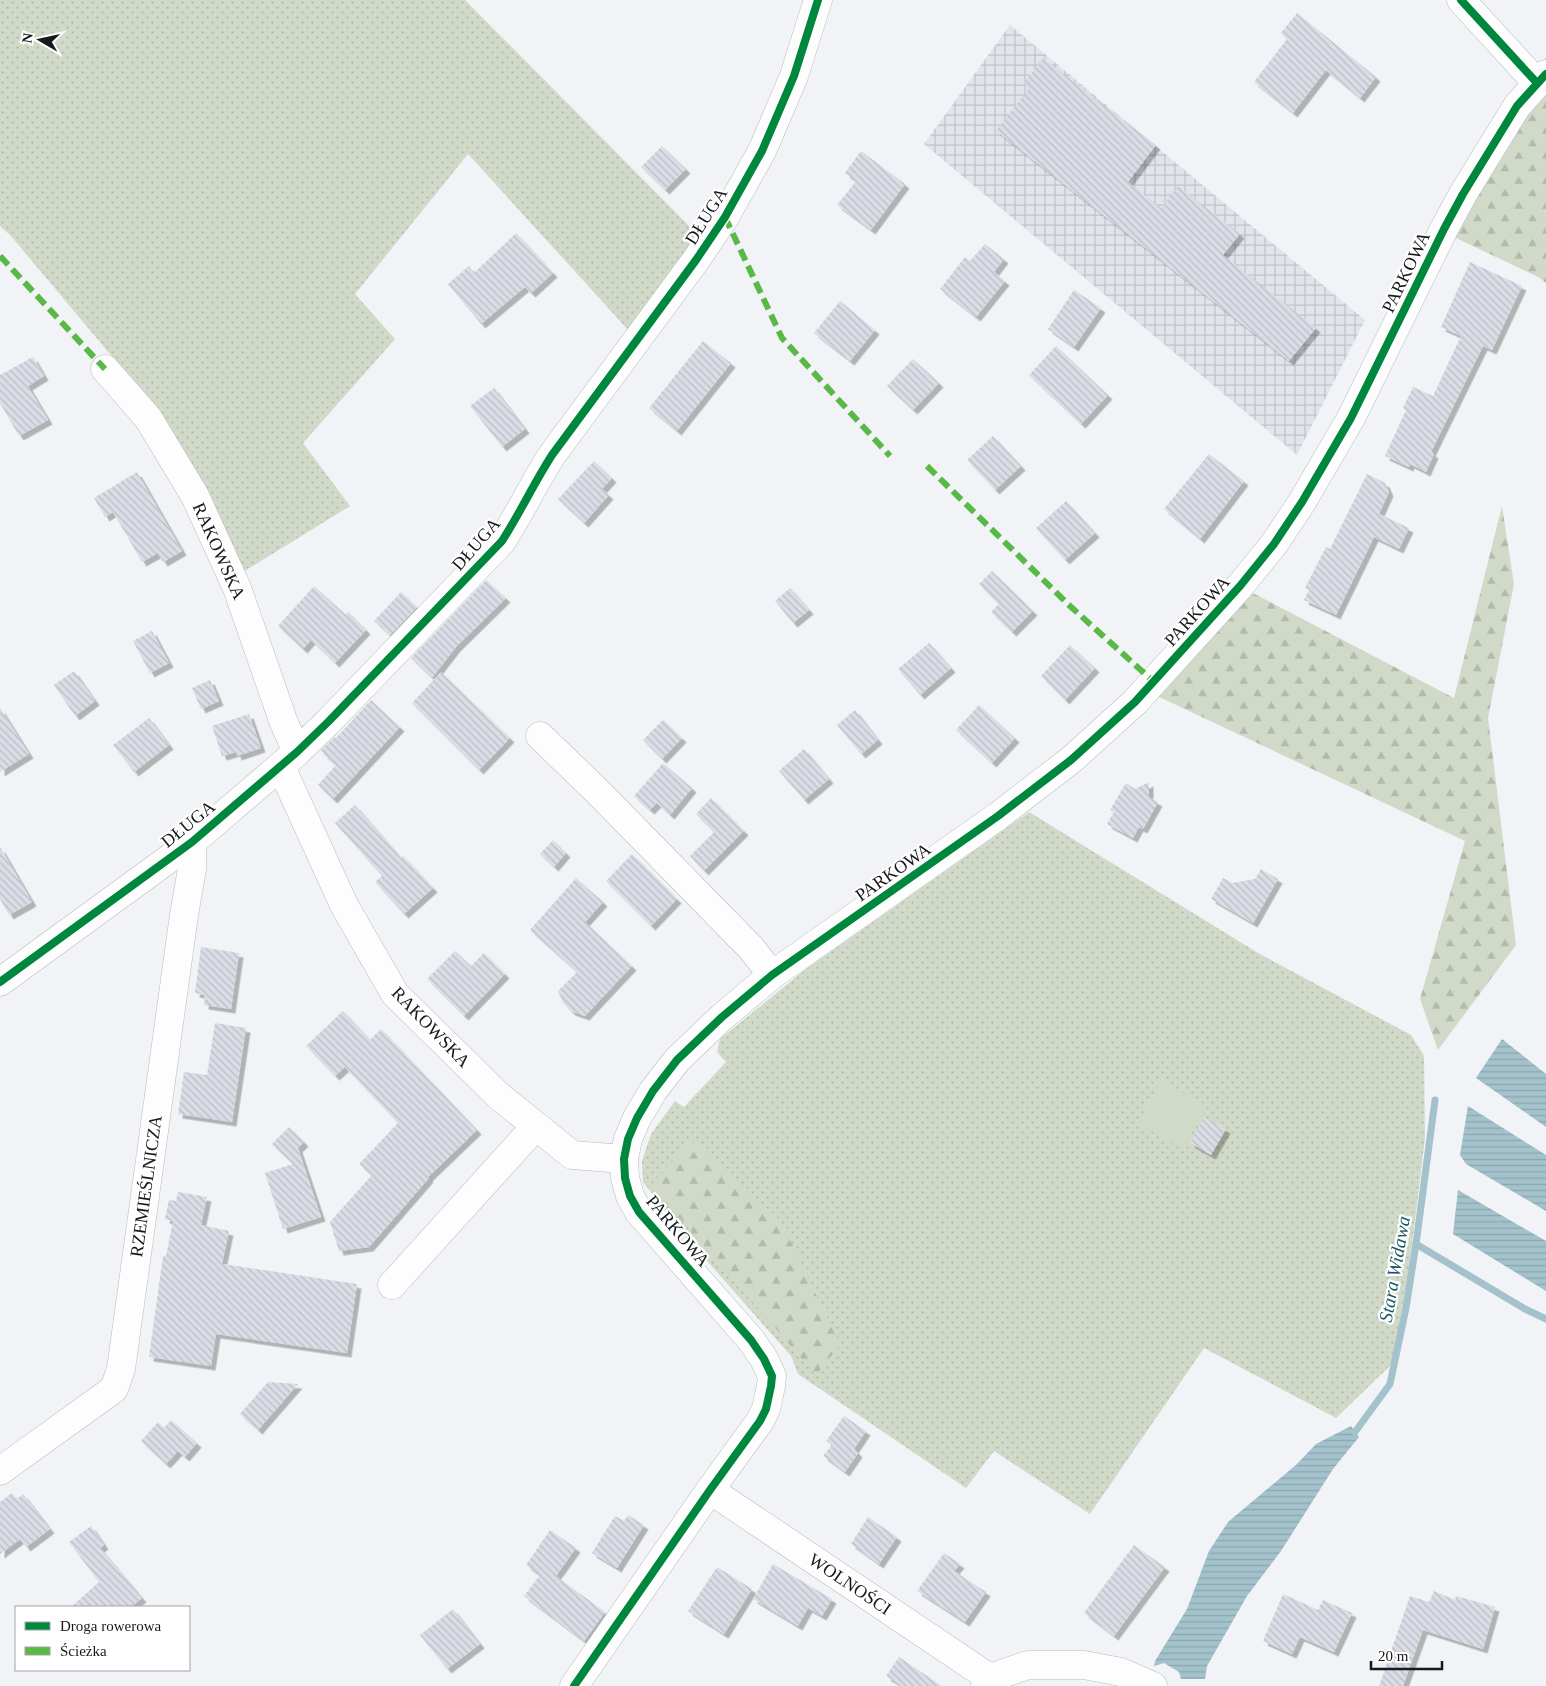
<svg xmlns="http://www.w3.org/2000/svg" width="1546" height="1686" font-family="Georgia,serif">
	<style>
		.industrial { fill: url(#industrial-grid) }
		.grass { fill: url(#grass-dots) }
		.forest { fill: url(#forest-firs) }
		.garden { fill: #d1dac8 }
		.water { fill: url(#water-rules) }
		.lines { fill: none; stroke-linecap: round; stroke-linejoin: round }
		.stream { stroke: #a3c2cb; stroke-width: 7 }
		.building { fill: url(#building-back-hatch); filter: url(#shadow) }
		.minor-casing { stroke: #b9bbbd; stroke-width: 29 }
		.minor { stroke: #fdfdfe; stroke-width: 28 }
		.quiet { stroke: #58b947; stroke-width: 6; stroke-dasharray: 12 6; stroke-linecap: butt }
		.cycleway-casing { stroke: #fff; stroke-width: 11 }
		.cycleway { stroke: #00873e; stroke-width: 8 }
		.labels { text-anchor: middle; stroke-width: 4.5; stroke-linejoin: round; paint-order: stroke }
		.street-label { font-size: 18px; fill: #17181a; stroke: #fff }
		.water-label { font-size: 19px; font-style: italic; fill: #1c5965; stroke: #fff }
	</style>
	<defs>
		<pattern id="industrial-grid" width="8" height="8" patternUnits="userSpaceOnUse" patternTransform="scale(1.25)"><rect width="8" height="8" fill="#e1e4eb"/><path d="M0 4h8M4 0v8" fill="none" stroke="#c0c3c9"/></pattern>
		<pattern id="grass-dots" width="8" height="8" patternUnits="userSpaceOnUse" patternTransform="scale(1.25)"><rect width="8" height="8" fill="#d1dac8"/><path d="M2 2h.1M6 6h.1" fill="none" stroke="#b3baab" stroke-width="1.8" stroke-linecap="round"/></pattern>
		<pattern id="forest-firs" width="22" height="20" patternUnits="userSpaceOnUse" patternTransform="scale(1.25)"><rect width="22" height="20" fill="#d1dac8"/><path d="M5 1l3.5 6h-7zM16 11l3.5 6h-7z" fill="#b3baab"/></pattern>
		<pattern id="water-rules" width="6" height="5" patternUnits="userSpaceOnUse" patternTransform="scale(1.25)"><rect width="6" height="5" fill="#a3c2cb"/><path d="M0 2.5h6" fill="none" stroke="#8ca6ae"/></pattern>
		<pattern id="building-back-hatch" width="6" height="6" patternUnits="userSpaceOnUse" patternTransform="scale(1.25)"><rect width="6" height="6" fill="#dadde5"/><path d="M-1 5l2 2M0 0l6 6M5-1l2 2" fill="none" stroke="#babdc4"/></pattern>
		<filter id="shadow"><feDropShadow dx="4.5" dy="4.5" stdDeviation="0" flood-color="#0004"/></filter>
	</defs>
	<rect width="100%" height="100%" fill="#f1f3f6"/>
	<!-- industrial -->
	<polygon class="industrial" points="1010,25 1365,320 1297,455 924,144"/>
	<!-- grass -->
	<g class="grass">
		<polygon points="0,0 465,0 700,237 631,333 468,154 355,294 395,339 303,443 350,506 243,572 167,422 11,236 0,226"/>
		<polygon points="1029,812 1258,953 1411,1035 1424,1056 1425,1138 1408,1278 1392,1364 1336,1418 1204,1348 1090,1514 994,1451 966,1488 798,1374 791,1356 686,1237 643,1182 642,1161 651,1134 675,1101 684,1107 726,1062 717,1052 720,1039 806,969"/>
	</g>
	<!-- forest -->
	<g class="forest">
		<polygon points="1546,58 1546,283 1540,278 1433,227 1521,87"/>
		<polygon points="1502,506 1514,584 1488,718 1516,945 1438,1050 1420,999 1465,841 1155,695 1249,591 1454,698"/>
		<polygon points="692,1141 781,1221 840,1345 816,1375 651,1185"/>
	</g>
	<!-- garden -->
	<polygon class="garden" points="1161,1080 1207,1106 1183,1149 1138,1123"/>
	<!-- water -->
	<g class="water">
		<polygon points="1502,1039 1546,1074 1546,1127 1476,1078"/>
		<polygon points="1468,1106 1546,1155 1546,1211 1466,1164 1460,1155"/>
		<polygon points="1458,1190 1546,1241 1546,1291 1453,1234"/>
		<polygon points="1351,1426 1359,1437 1333,1469 1281,1551 1247,1596 1207,1666 1205,1679 1181,1679 1179,1672 1164,1663 1154,1666 1155,1661 1187,1609 1209,1551 1228,1522 1296,1465 1316,1444"/>
	</g>
	<g class="lines">
		<!-- stream -->
		<g class="stream">
			<polyline points="1416,1244 1525,1309 1546,1319"/>
			<polyline points="1355,1432 1390,1384 1406,1308 1416,1244 1435,1100"/>
		</g>
	</g>
	<!-- building -->
	<g class="building">
		<polygon points="1297,13 1376,77 1360,98 1326,70 1293,113 1254,82 1287,39 1281,33"/>
		<polygon points="1043,58 1156,145 1128,182 1161,208 1178,186 1240,234 1223,255 1316,328 1289,361 996,131 1030,87 1024,83"/>
		<polygon points="662,146 686,169 665,190 641,167"/>
		<polygon points="861,151 905,184 871,230 837,205 856,181 845,173"/>
		<polygon points="516,233 553,273 531,293 525,287 481,324 448,284 469,266 474,273"/>
		<polygon points="985,244 1004,259 994,272 1005,281 976,317 940,289 965,257 970,261"/>
		<polygon points="1470,262 1522,286 1492,350 1483,346 1431,452 1434,454 1426,472 1410,464 1409,467 1385,456 1406,410 1403,408 1413,387 1433,396 1461,336 1441,327"/>
		<polygon points="1074,290 1101,308 1074,347 1048,329"/>
		<polygon points="840,301 875,330 850,361 814,333"/>
		<polygon points="703,341 731,363 677,431 649,408"/>
		<polygon points="1056,346 1108,395 1081,424 1029,375"/>
		<polygon points="33,357 44,376 28,386 48,420 19,436 0,403 0,375"/>
		<polygon points="913,359 939,383 913,410 887,386"/>
		<polygon points="494,388 525,429 502,447 470,406"/>
		<polygon points="993,436 1021,466 995,490 967,460"/>
		<polygon points="1209,454 1244,481 1200,539 1164,509"/>
		<polygon points="594,461 612,478 602,489 609,495 584,523 558,499"/>
		<polygon points="137,472 182,551 163,562 158,553 142,562 113,512 105,517 94,498"/>
		<polygon points="1367,474 1385,483 1389,492 1379,514 1409,528 1399,549 1374,537 1336,615 1304,600 1309,590 1305,588 1326,547 1330,549"/>
		<polygon points="1066,501 1095,533 1065,560 1036,528"/>
		<polygon points="992,571 1033,611 1012,632 991,612 999,604 979,584"/>
		<polygon points="486,580 506,598 456,647 432,678 411,658"/>
		<polygon points="314,586 346,615 348,612 366,630 335,663 311,640 303,649 278,626"/>
		<polygon points="790,588 809,610 793,623 775,601"/>
		<polygon points="401,592 417,607 390,635 374,621"/>
		<polygon points="152,631 169,663 150,673 133,641"/>
		<polygon points="929,643 951,668 920,695 898,669"/>
		<polygon points="1070,645 1095,668 1065,700 1041,676"/>
		<polygon points="74,671 95,701 75,716 54,685"/>
		<polygon points="441,672 510,738 479,770 412,703"/>
		<polygon points="210,680 219,701 201,709 192,688"/>
		<polygon points="371,700 400,727 333,799 318,785 336,765 323,754 324,753 321,750 335,737 336,738"/>
		<polygon points="979,705 1015,738 992,763 956,730"/>
		<polygon points="0,708 29,754 0,772"/>
		<polygon points="855,710 878,740 861,754 837,725"/>
		<polygon points="249,714 261,748 237,756 236,752 222,756 212,726"/>
		<polygon points="149,718 169,745 134,772 113,745"/>
		<polygon points="663,720 682,738 662,759 643,740"/>
		<polygon points="804,749 829,779 804,800 779,771"/>
		<polygon points="663,763 692,788 670,815 657,803 650,810 634,796"/>
		<polygon points="1149,782 1149,797 1158,802 1143,829 1139,827 1133,838 1107,824 1114,812 1110,810 1126,783 1135,789"/>
		<polygon points="711,798 744,831 704,871 690,856 714,832 696,814"/>
		<polygon points="355,805 401,858 403,856 433,888 404,914 375,882 382,876 335,823"/>
		<polygon points="553,840 566,853 554,867 540,854"/>
		<polygon points="0,847 32,902 9,915 0,899"/>
		<polygon points="632,854 677,899 651,926 606,881"/>
		<polygon points="1261,869 1278,879 1253,923 1211,899 1223,878 1232,883 1255,879"/>
		<polygon points="576,878 603,902 585,922 632,966 585,1016 571,1011 563,1003 558,991 577,972 530,930"/>
		<polygon points="201,947 239,953 231,1009 204,1005 205,995 195,993"/>
		<polygon points="455,951 471,966 484,953 505,974 464,1016 427,979"/>
		<polygon points="343,1011 370,1040 381,1029 477,1130 428,1177 429,1178 369,1247 339,1251 330,1222 372,1175 359,1164 398,1123 345,1067 335,1076 306,1046"/>
		<polygon points="215,1023 246,1028 232,1122 178,1114 184,1072 207,1075"/>
		<polygon points="1204,1117 1226,1129 1211,1155 1190,1143"/>
		<polygon points="289,1127 304,1142 298,1148 321,1217 283,1229 265,1173 293,1164 272,1144"/>
		<polygon points="178,1192 207,1197 201,1225 229,1231 222,1264 357,1284 347,1353 216,1334 211,1366 149,1357 163,1256 166,1256 173,1221 165,1219 169,1200 176,1201"/>
		<polygon points="268,1382 298,1384 258,1430 240,1414"/>
		<polygon points="844,1416 866,1431 854,1449 858,1453 845,1472 823,1456 832,1445 826,1441"/>
		<polygon points="171,1420 197,1443 185,1457 178,1451 166,1464 141,1441 158,1422 164,1428"/>
		<polygon points="12,1493 17,1499 23,1494 50,1529 26,1547 20,1539 0,1554 0,1502"/>
		<polygon points="628,1515 644,1525 617,1568 592,1553 615,1516 624,1521"/>
		<polygon points="868,1517 897,1537 879,1564 851,1544"/>
		<polygon points="91,1526 104,1545 100,1548 142,1598 131,1607 71,1607 99,1582 69,1542"/>
		<polygon points="550,1530 576,1548 556,1576 605,1612 584,1641 524,1596 540,1575 526,1565"/>
		<polygon points="1134,1545 1165,1567 1114,1636 1084,1613"/>
		<polygon points="944,1553 960,1564 954,1571 986,1592 965,1622 917,1591"/>
		<polygon points="773,1564 832,1599 822,1616 808,1608 798,1626 753,1599"/>
		<polygon points="717,1567 752,1589 724,1634 688,1611"/>
		<polygon points="1434,1591 1455,1600 1456,1596 1495,1607 1483,1649 1423,1630 1403,1686 1379,1686 1410,1596 1429,1602"/>
		<polygon points="1283,1594 1318,1610 1323,1600 1352,1613 1334,1652 1300,1637 1292,1654 1263,1641"/>
		<polygon points="453,1609 480,1644 447,1669 420,1635"/>
		<polygon points="899,1657 942,1686 902,1686 886,1676"/>
	</g>
	<g class="lines">
		<defs>
			<g id="minor">
				<polyline points="1461,0 1537,83"/>
				<polyline points="105,369 148,418 195,496 237,588 284,723 297,752"/>
				<polyline points="540,736 597,791 751,948 772,975"/>
				<polyline points="281,767 344,905 395,994 499,1096 572,1155 624,1159"/>
				<path d="M0,982L192,842L297,752L329,721L502,541C520,513 534,483 552,455L696,260L725,217L762,151L794,76L818,0"/>
				<polyline points="392,1285 536,1126"/>
				<polyline points="0,1471 114,1389 121,1369 184,915 192,869 192,842"/>
				<polyline points="710,1490 990,1678 985,1686"/>
				<polyline points="990,1678 1028,1665 1084,1665 1121,1672 1153,1686"/>
				<polyline points="574,1686 710,1490 760,1421 766,1409 771,1386 772,1376 764,1359 751,1340 639,1212 630,1196 625,1178 624,1159 628,1139 637,1118 653,1091 677,1060 722,1017 772,975 998,816 1071,760 1135,702 1240,586 1274,544 1302,502 1351,418 1444,229 1463,194 1517,106 1546,74"/>
			</g>
		</defs>
		<!-- minor casing -->
		<use href="#minor" class="minor-casing"/>
		<!-- minor -->
		<use href="#minor" class="minor"/>
		<!-- quiet -->
		<g class="quiet">
			<polyline points="725,217 782,338 890,456"/>
			<polyline points="0,256 105,369"/>
			<polyline points="927,466 1070,606 1153,681"/>
		</g>
		<defs>
			<g id="cycleway">
				<polyline points="1461,0 1537,83"/>
				<path d="M0,982L192,842L297,752L329,721L502,541C520,513 534,483 552,455L696,260L725,217L762,151L794,76L818,0"/>
				<polyline points="574,1686 710,1490 760,1421 766,1409 771,1386 772,1376 764,1359 751,1340 639,1212 630,1196 625,1178 624,1159 628,1139 637,1118 653,1091 677,1060 722,1017 772,975 998,816 1071,760 1135,702 1240,586 1274,544 1302,502 1351,418 1444,229 1463,194 1517,106 1546,74"/>
			</g>
		</defs>
		<!-- cycleway casing -->
		<use href="#cycleway" class="cycleway-casing"/>
		<!-- cycleway -->
		<use href="#cycleway" class="cycleway"/>
	</g>
	<g class="labels">
		<!-- street labels -->
		<g class="street-label">
			<text transform="translate(706 216) rotate(-58)" y="6">DŁUGA</text>
			<text transform="translate(1406 272) rotate(-64)" y="6">PARKOWA</text>
			<text transform="translate(476 544) rotate(-49)" y="6">DŁUGA</text>
			<text transform="translate(219 551) rotate(66)" y="6">RAKOWSKA</text>
			<text transform="translate(1197 611) rotate(-48)" y="6">PARKOWA</text>
			<text transform="translate(188 824) rotate(-39)" y="6">DŁUGA</text>
			<text transform="translate(893 872) rotate(-35)" y="6">PARKOWA</text>
			<text transform="translate(431 1027) rotate(46)" y="6">RAKOWSKA</text>
			<text transform="translate(146 1186) rotate(-82)" y="6">RZEMIEŚLNICZA</text>
			<text transform="translate(678 1231) rotate(50)" y="6">PARKOWA</text>
			<text transform="translate(850 1584) rotate(34)" y="6">WOLNOŚCI</text>
		</g>
		<!-- water labels -->
		<g class="water-label">
			<text transform="translate(1394 1269) rotate(-80)" y="7">Stara Widawa</text>
		</g>
	</g>
	<!-- legend -->
	<rect x="15" y="1606" width="175" height="65" fill="#ffffff" stroke="#a2a3a3"/>
	<rect x="25" y="1622" width="25" height="8" fill="#00873e" stroke="#a2a3a3"/>
	<text x="60" y="1631" font-size="15" fill="#17181a">Droga rowerowa</text>
	<rect x="25" y="1647" width="25" height="8" fill="#58b947" stroke="#a2a3a3"/>
	<text x="60" y="1656" font-size="15" fill="#17181a">Ścieżka</text>
	<!-- north arrow -->
	<g transform="translate(40 40) rotate(279)" stroke="#ffffff" stroke-width="4" paint-order="stroke">
	<path d="M0-4L9 19L0 12L-9 19Z" fill="#17181a"/>
	<text y="-8" font-size="14" font-weight="bold" text-anchor="middle" fill="#17181a">N</text>
	</g>
	<!-- scale -->
	<path d="M1371 1661v8h71v-8" fill="none" stroke="#17181a" stroke-width="2.5"/>
	<text x="1378" y="1661" font-size="15" fill="#17181a" stroke="#ffffff" stroke-width="4" paint-order="stroke">20 m</text>
</svg>
